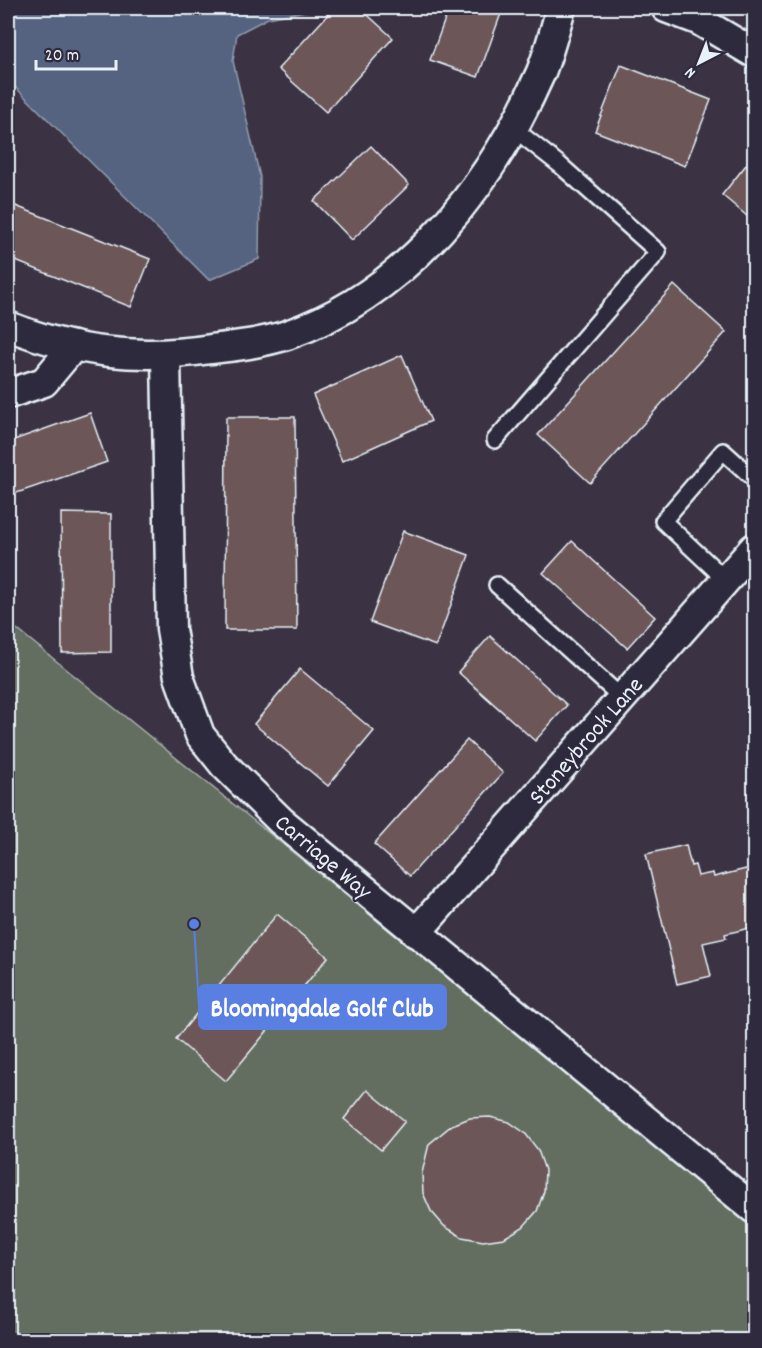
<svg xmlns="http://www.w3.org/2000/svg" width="762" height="1348" font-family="Dekko,sans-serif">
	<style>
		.green { fill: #646e61; stroke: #a6b0ac; stroke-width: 1.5 }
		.water { fill: #576380; stroke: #919cb0; stroke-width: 1.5 }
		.building { fill: #6c5759; stroke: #e8f1f8; stroke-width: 1.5 }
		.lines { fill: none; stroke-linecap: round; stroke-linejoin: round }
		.lane-casing { stroke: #e8f1f8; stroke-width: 20 }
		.street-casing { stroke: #e8f1f8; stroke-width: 33 }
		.lane { stroke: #2f2a3d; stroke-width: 15 }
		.street { stroke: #2f2a3d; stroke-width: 28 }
		.labels { text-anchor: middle; stroke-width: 4.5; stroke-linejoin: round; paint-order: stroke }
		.street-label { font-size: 24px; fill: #e8f1f8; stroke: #2f2a3d }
		.leader { fill: none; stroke: #5a7fe2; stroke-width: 2 }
		.callout-dot { fill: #5a7fe2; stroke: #2f2a3d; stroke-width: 2 }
		.callout { fill: #5a7fe2; stroke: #5a7fe2; stroke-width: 2 }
		.callout-label { font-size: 26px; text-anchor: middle; font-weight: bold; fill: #fff }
	</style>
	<rect width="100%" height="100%" fill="#3b3343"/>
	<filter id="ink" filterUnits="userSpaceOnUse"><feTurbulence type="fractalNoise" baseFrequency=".0167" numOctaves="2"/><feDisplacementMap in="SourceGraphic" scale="12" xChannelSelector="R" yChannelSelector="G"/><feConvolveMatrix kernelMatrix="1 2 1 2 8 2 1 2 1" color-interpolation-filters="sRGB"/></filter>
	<g filter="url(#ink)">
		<!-- green -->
		<polygon class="green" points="8,622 754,1225 754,1340 8,1340"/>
		<!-- water -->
		<polygon class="water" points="8,8 321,8 268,18 237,34 233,61 260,177 259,259 209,280 8,80"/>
		<!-- building -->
		<g class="building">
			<polygon points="334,8 360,8 393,38 326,112 278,69"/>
			<polygon points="449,8 503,8 478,77 430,60"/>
			<polygon points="621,65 711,100 685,166 595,131"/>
			<polygon points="371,146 409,185 352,240 314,201"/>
			<polygon points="754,155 754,222 722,195"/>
			<polygon points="8,203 150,259 131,307 8,258"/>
			<polygon points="674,285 726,332 590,483 538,435"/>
			<polygon points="402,355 431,421 342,461 313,395"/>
			<polygon points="90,413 107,462 8,496 8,442"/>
			<polygon points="226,417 295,417 297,630 225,630"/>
			<polygon points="61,513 111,514 111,652 62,653"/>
			<polygon points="403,531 469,555 436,646 370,622"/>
			<polygon points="572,541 655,617 627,648 543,573"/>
			<polygon points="490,636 567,705 535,741 458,672"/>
			<polygon points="300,669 374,731 328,786 254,724"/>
			<polygon points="467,740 503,773 410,876 374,844"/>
			<polygon points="686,845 691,866 695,865 698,876 713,873 714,877 754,867 754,927 725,934 726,938 703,943 711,976 677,984 646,854"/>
			<polygon points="277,914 328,957 226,1081 176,1039"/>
			<polygon points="367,1090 405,1121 381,1150 344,1119"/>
			<polygon points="490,1117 509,1122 525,1133 538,1150 545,1170 544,1191 537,1211 523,1227 504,1238 483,1241 462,1237 444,1226 431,1211 423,1193 422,1173 429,1144 452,1125 470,1118"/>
		</g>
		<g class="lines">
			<defs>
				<g id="lane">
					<polyline points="495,440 658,252 560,165 513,128"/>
					<polyline points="726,580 663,521 723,451 754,479"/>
					<polyline points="497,585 622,698"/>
				</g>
				<g id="street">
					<polyline points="666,8 698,20 754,53"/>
					<path d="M8,326C77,353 138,360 211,349C237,346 262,343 287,335C407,293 491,186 541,72C549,52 555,29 561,8"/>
					<polyline points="166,356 171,629 179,677 200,735 224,765 281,821 754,1209"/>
					<polyline points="8,394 44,382 74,346"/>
					<polyline points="416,933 754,548"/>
				</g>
			</defs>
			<!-- lane casing -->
			<use href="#lane" class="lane-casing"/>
			<!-- street casing -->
			<use href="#street" class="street-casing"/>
			<!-- lane -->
			<use href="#lane" class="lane"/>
			<!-- street -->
			<use href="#street" class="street"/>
		</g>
	</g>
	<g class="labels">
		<!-- street labels -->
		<g class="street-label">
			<text transform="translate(585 740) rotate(-49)" y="8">Stoneybrook Lane</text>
			<text transform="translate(324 856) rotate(40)" y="8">Carriage Way</text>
		</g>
	</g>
	<!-- callouts -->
	<path class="leader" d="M194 924L199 1007"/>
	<circle class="callout-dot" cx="194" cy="924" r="6"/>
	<rect class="callout" x="199" y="985" width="247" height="44" rx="6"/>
	<g class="callout-label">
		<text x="322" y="1016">Bloomingdale Golf Club</text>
	</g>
	<!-- margin -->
	<rect width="762" height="1348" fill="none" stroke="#2f2a3d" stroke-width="30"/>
	<rect x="15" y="15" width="732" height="1318" fill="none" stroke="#e8f1f8" stroke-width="2" filter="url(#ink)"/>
	<!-- north arrow -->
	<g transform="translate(699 63) rotate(222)" stroke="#2f2a3d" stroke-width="4.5" paint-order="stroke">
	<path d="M0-4.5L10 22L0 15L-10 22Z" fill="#e8f1f8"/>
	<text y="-9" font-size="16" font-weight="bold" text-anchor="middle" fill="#e8f1f8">N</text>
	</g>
	<!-- scale -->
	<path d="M36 60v9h80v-9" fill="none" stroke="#e8f1f8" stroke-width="3"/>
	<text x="45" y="60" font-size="18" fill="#e8f1f8" stroke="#2f2a3d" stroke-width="4.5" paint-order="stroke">20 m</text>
</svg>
